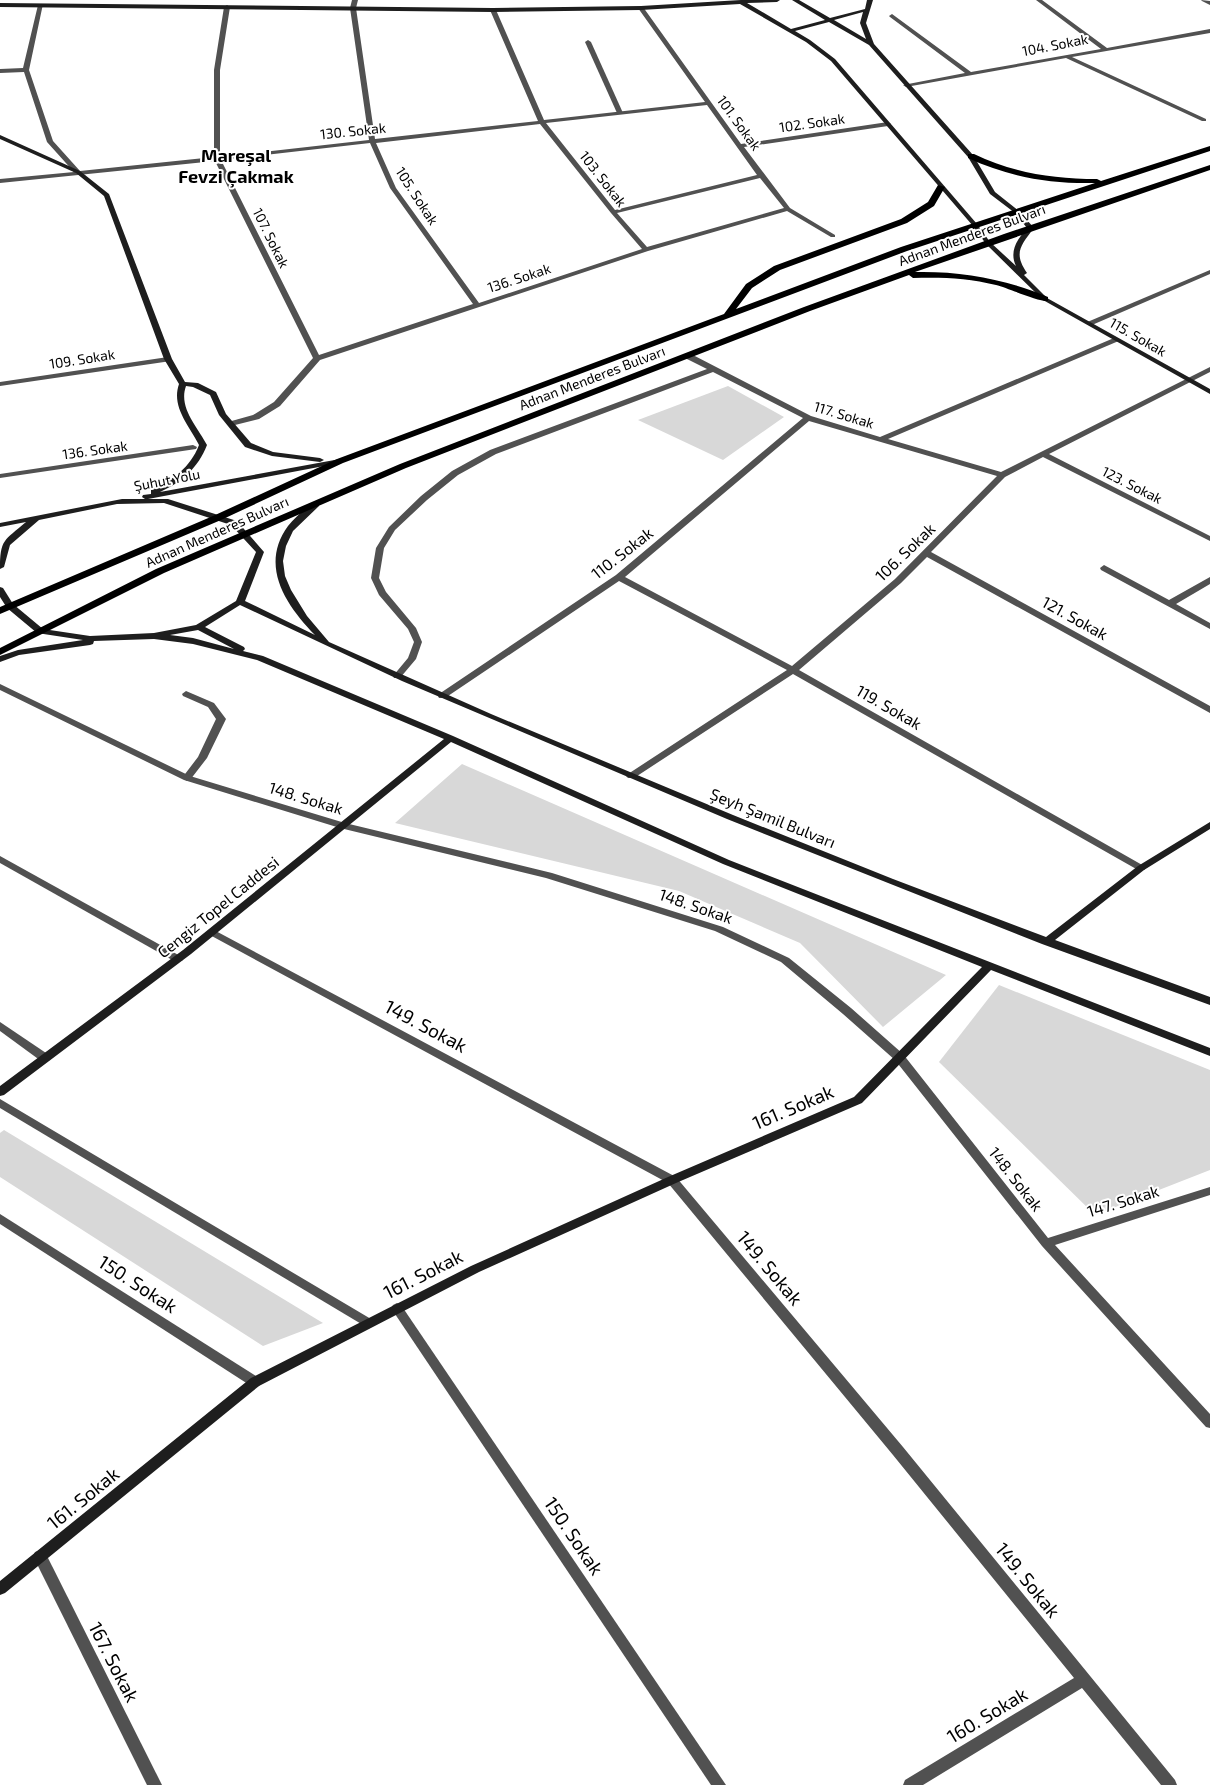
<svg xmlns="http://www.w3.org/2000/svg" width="1210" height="1785" font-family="'Exo 2',sans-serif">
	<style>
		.green { fill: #d8d8d8 }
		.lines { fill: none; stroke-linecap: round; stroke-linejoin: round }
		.lane { fill: #515151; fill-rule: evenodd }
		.street { fill: #515151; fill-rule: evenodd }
		.secondary { fill: #1e1e1e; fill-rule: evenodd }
		.primary { fill: #000; fill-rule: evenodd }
		.labels { text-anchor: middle; stroke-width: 4; stroke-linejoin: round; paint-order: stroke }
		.far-street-label { font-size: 14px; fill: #000; stroke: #fff }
		.street-label { font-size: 16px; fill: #000; stroke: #fff }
		.far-district-label { font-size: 18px; font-weight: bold; fill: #000; stroke: #fff }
		.near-street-label { font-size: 19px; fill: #000; stroke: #fff }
	</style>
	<rect width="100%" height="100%" fill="#fff"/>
	<!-- green -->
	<g class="green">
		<polygon points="728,386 784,417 723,460 638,420"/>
		<polygon points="462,764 946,975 883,1027 800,943 679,891 395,823"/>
		<polygon points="999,985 1210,1070 1210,1170 1095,1215 939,1062"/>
		<polygon points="4,1130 323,1323 263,1346 0,1177 0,1133"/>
	</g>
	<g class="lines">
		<!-- lane -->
		<g class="lane">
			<polygon points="588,40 591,42 623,113 622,114 617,113 585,42"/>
			<polygon points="1210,270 1210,274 1092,325 1085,323"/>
			<polygon points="1104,565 1169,600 1210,577 1210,584 1176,604 1210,623 1210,629 1101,570 1100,568"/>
			<polygon points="186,691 214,703 226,719 207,758 190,780 187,781 182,778 198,757 216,719 208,707 183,696 182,694"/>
		</g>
		<!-- street -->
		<g class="street">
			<path d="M352,0H358L356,8L375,139L538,121L490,10L493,8L496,10L544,120L705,102L638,8L641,6L643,7L741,144L888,122L891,124L888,126L744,147L790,208L835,235V237H831L787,211L648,251L320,360L280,406L259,419L231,426H228V422L253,415L274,402L313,358L215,161L0,183V179L74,172L47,142L24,72L0,73V69L23,68L38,5L43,4L29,70L53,141L80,171L214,157V70L224,7L227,5L230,7L220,70V157L369,140L350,8ZM707,105L757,175L615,210L546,123ZM540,124L611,213L642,249L479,303L396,188L376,143ZM370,143L390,188L473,304L319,355L221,160ZM760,178L784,208L647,247L617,213Z"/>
			<polygon points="1036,0 1042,0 1107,48 1210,29 1210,33 1072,57 1206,119 1206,121 1202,121 1066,58 906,87 903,85 965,73 890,17 889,16 892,14 971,72 1101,49"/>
			<polygon points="1201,0 1210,1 1210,5 1202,1"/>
			<path d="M1114,338L1121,340L888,439L1001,472L1210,367V372L1049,454L1210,536V541L1043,457L1005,477L931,552L1210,706V713L927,557L901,583L799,670L1144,866L1146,868L1144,870H1138L793,674L634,778H628L626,776L628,774L787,670L619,581L445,698H439L438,696L439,694L616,575L803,418L713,372L496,454L458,475L427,500L395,530L384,548L379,578L386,592L416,628L422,642L416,659L400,678H394L393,676L408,658L414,642L408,629L379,595L371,578L376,548L389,527L421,496L452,471L490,450L707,369L685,358V354H691L811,416L880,437ZM809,421L997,476L895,579L792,666L625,577Z"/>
			<polygon points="168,357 171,357 171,361 0,386 0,382"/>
			<polygon points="193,445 197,447 196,449 0,478 0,474"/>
			<polygon points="0,684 190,776 345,823 552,873 723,927 789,958 851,1008 903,1054 1048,1238 1210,1187 1210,1195 1055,1245 1210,1414 1210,1428 1206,1427 1042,1246 895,1060 843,1014 781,962 715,931 546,878 340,828 184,780 0,690"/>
			<polygon points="0,856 182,957 183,959 182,961 174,961 0,863"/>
			<polygon points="212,929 676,1177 903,1447 1175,1780 1177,1785 1161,1785 1082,1688 923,1785 903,1785 905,1780 1074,1678 893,1455 668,1183 208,934 207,932"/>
			<polygon points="0,1022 49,1055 50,1058 49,1061 41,1061 0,1031"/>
			<polygon points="0,1099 371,1319 373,1322 371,1325 367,1327 363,1325 0,1108"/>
			<polygon points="0,1214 259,1378 261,1382 259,1386 255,1387 251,1386 0,1224"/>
			<polygon points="397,1303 401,1305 726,1785 711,1785 393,1311 391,1308 393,1305"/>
			<polygon points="40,1550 45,1552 162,1785 147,1785 33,1556 35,1552"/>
		</g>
		<!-- secondary -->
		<g class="secondary">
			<path d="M741,0H780L777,2L747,3L791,29L825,20L792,0H799L830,18L865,9L867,0H873L866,23L874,44L973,155L995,192L1019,211L1034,228C1021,245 1013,253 1027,273L1024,275L1047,298L1210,389V394L1043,300L986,244L973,226L831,61L806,42L740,4L641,10L493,12L0,7V3L493,8L641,6ZM863,12L860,23L866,39L834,20ZM829,22L869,45L968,157L990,194L1015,213L1027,228C1017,240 1009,251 1016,266L990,242L977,224L835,59L810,40L795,31Z"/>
			<path d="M0,135L80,171L109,194L172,359L185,382L198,383L216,392L226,414L251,443L273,452L320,458L324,460L320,462L272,456L245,447L219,415L210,395L193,387L186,386C178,408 198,427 207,445C198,468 182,482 160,492L340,459L344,461L340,463L148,499H168L237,521L264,552L245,601L315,635C286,605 259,566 288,526C295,517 304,510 313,502H319V506L293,531L286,546L283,561L285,576L291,590L307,616L329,642L491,714L733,815L893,879L1046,937L1138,866L1210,822V829L1144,870L1055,940L1210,997V1005L1042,944L727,819L402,681L240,605L205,627L244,647L245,649L243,651L263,656L453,736L729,860L1210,1048V1056L991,970L862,1103L676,1183L479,1272L259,1386L5,1593L0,1595V1581L251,1378L471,1266L668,1177L854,1097L982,967L723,864L451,742L191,954L4,1095L0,1096V1086L183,950L444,739L257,660L193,644L154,639L94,641L93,644L90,645L19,655L0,662V656L18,650L83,640L37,633L7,608L0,597V587L3,588L13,604L43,629L90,636L154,633L196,625L236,601L256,552L231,525L164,503L117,504L39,520L10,545L4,567L0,569C0,539 4,541 26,522L0,527V523L122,499H145L142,497L143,495L151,494V490C173,480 190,468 199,445C189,425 171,407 179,384L164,359L104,196L76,173L0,139ZM198,630L234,649L193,638L170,635Z"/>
		</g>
		<!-- primary -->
		<g class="primary">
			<path d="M1210,146V151L907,251L343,463L221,520L0,614V607L213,516L337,459L724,314L746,284L774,266L901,219L928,202L938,185L945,187L934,206L907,223L780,270L752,288L736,309L901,247L1095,183C1050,184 1009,177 968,158V154H974C1014,173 1053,179 1097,179L1101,181Z"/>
			<path d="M1210,165V170L915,272C962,271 1005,279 1048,297V301C1039,302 1008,288 996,285C968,278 941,277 913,278L909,275L810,311L406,468L164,573L0,655V648L156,569L400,464L804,307L1004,234Z"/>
		</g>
	</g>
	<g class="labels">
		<!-- far-street labels -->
		<g class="far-street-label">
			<text transform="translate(1055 45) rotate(-11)" y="5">104. Sokak</text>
			<text transform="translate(739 123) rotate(54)" y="5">101. Sokak</text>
			<text transform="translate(812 123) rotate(-8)" y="5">102. Sokak</text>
			<text transform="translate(353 131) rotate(-6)" y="5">130. Sokak</text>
			<text transform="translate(603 179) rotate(52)" y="5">103. Sokak</text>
			<text transform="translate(417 196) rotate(57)" y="5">105. Sokak</text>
			<text transform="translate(972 235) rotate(-20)" y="5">Adnan Menderes Bulvarı</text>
			<text transform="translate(271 238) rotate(64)" y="5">107. Sokak</text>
			<text transform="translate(519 278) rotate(-18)" y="5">136. Sokak</text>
			<text transform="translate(1138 337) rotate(30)" y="5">115. Sokak</text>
			<text transform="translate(82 359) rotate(-9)" y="5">109. Sokak</text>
			<text transform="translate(592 378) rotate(-21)" y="5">Adnan Menderes Bulvarı</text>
			<text transform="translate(844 415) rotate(17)" y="5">117. Sokak</text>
			<text transform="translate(95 450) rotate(-8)" y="5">136. Sokak</text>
			<text transform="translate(167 480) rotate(-11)" y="5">Şuhut Yolu</text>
			<text transform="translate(1132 485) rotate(27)" y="5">123. Sokak</text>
			<text transform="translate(217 532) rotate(-24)" y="5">Adnan Menderes Bulvarı</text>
		</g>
		<!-- street labels -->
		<g class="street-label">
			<text transform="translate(905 552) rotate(-44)" y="6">106. Sokak</text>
			<text transform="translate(622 553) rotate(-38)" y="6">110. Sokak</text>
			<text transform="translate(1075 618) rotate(29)" y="6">121. Sokak</text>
			<text transform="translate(889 707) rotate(30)" y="6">119. Sokak</text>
			<text transform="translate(306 798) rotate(17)" y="6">148. Sokak</text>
			<text transform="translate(773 818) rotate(22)" y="6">Şeyh Şamil Bulvarı</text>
			<text transform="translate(696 906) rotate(19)" y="6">148. Sokak</text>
			<text transform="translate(218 907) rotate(-39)" y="6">Cengiz Topel Caddesi</text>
			<text transform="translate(1016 1179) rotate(52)" y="6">148. Sokak</text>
			<text transform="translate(1123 1201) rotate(-17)" y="6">147. Sokak</text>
		</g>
		<!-- far-district labels -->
		<g class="far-district-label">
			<text x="236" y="162">Mareşal<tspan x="236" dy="21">Fevzi Çakmak</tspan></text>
		</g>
		<!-- near-street labels -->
		<g class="near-street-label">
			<text transform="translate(426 1026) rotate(28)" y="7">149. Sokak</text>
			<text transform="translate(793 1107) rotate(-23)" y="7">161. Sokak</text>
			<text transform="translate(770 1268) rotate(50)" y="7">149. Sokak</text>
			<text transform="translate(423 1274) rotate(-27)" y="7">161. Sokak</text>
			<text transform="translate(138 1284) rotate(33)" y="7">150. Sokak</text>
			<text transform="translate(83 1498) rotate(-39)" y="7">161. Sokak</text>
			<text transform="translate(574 1536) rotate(56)" y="7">150. Sokak</text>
			<text transform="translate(1028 1580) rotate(51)" y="7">149. Sokak</text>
			<text transform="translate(114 1662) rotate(63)" y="7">167. Sokak</text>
			<text transform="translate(987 1715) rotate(-31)" y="7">160. Sokak</text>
		</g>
	</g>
</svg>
